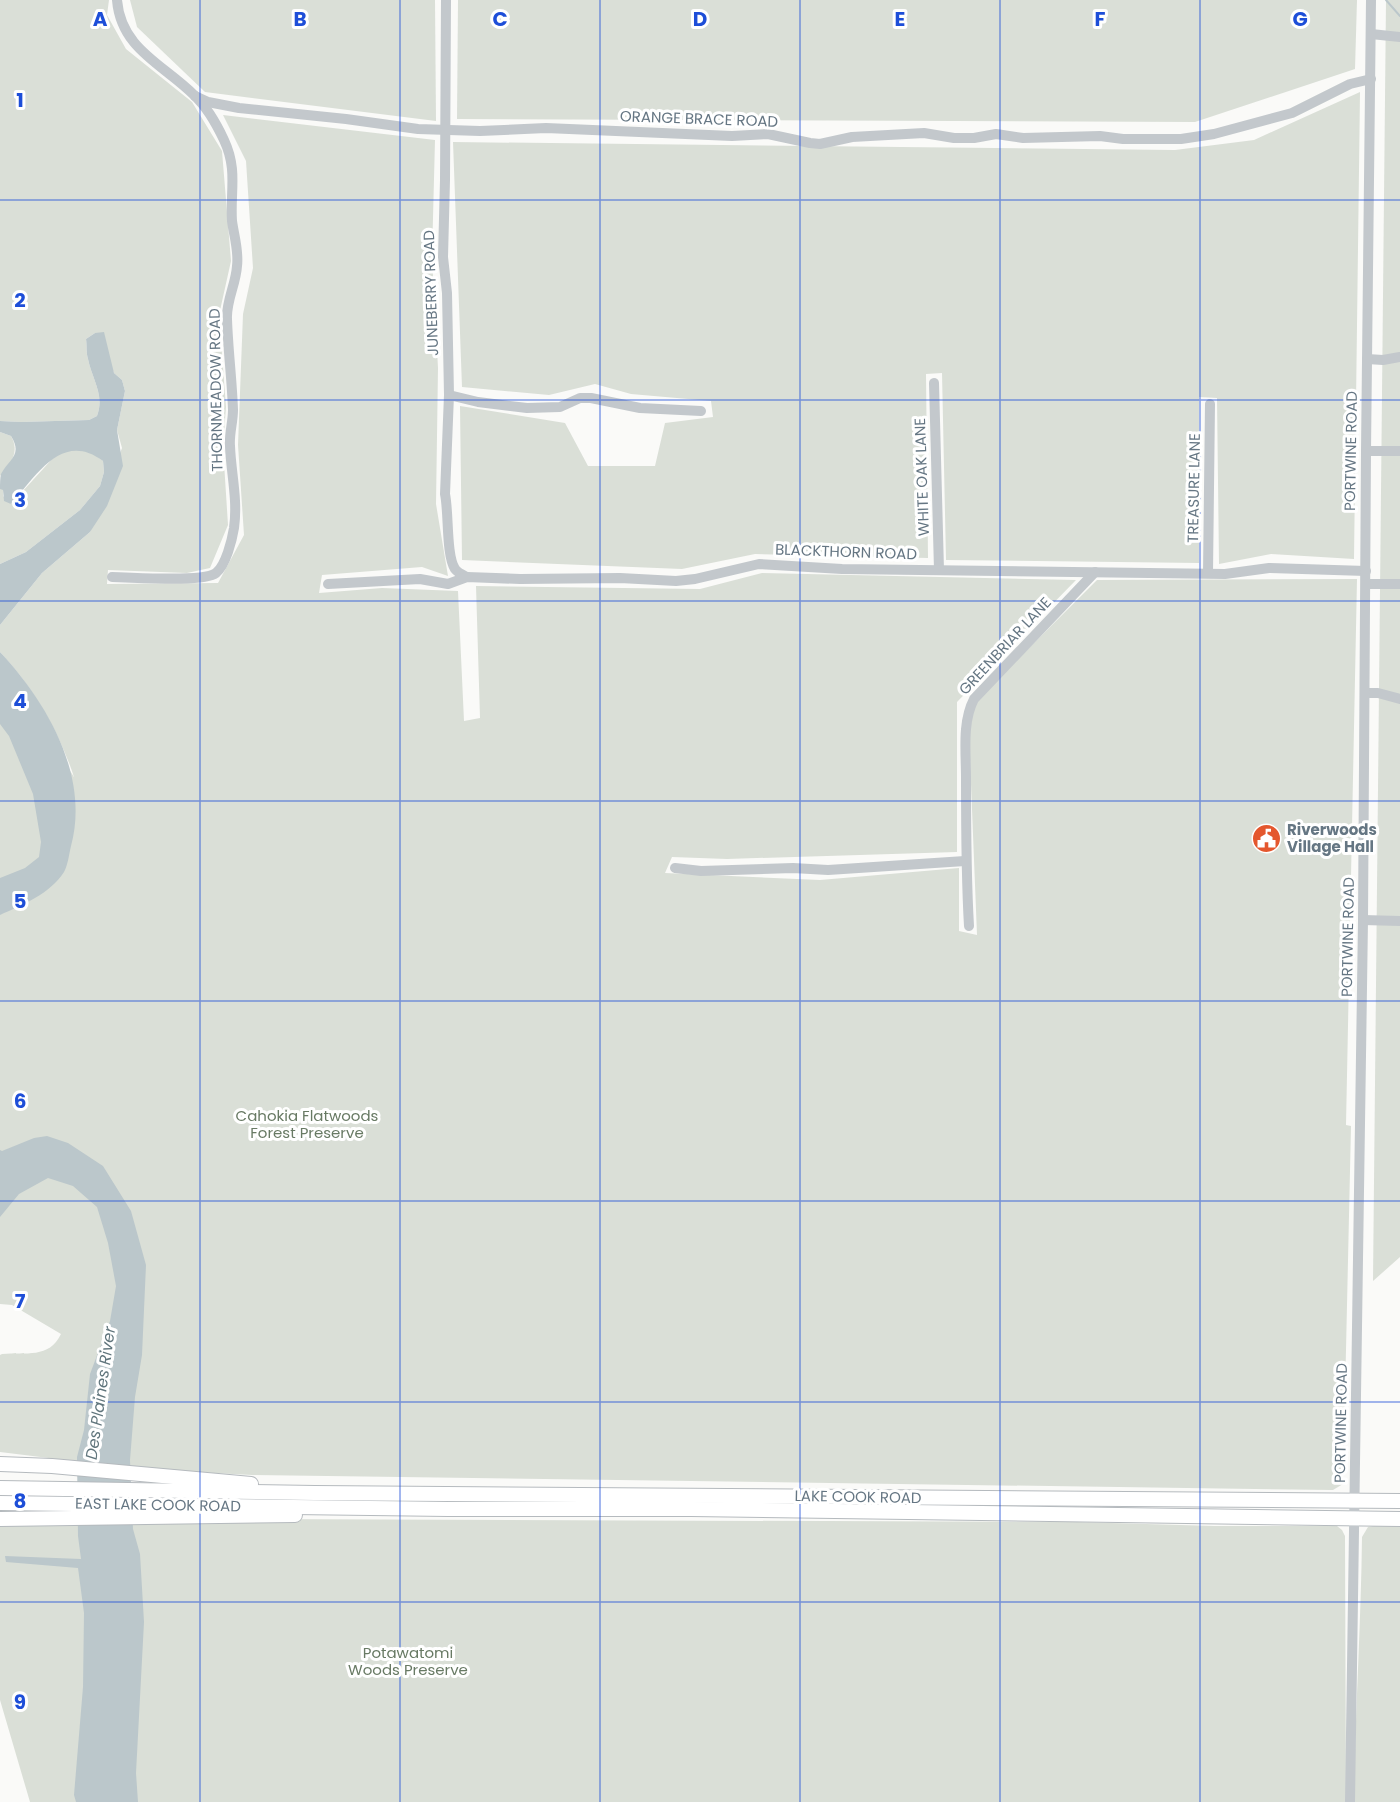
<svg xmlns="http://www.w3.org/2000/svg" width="1400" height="1802" font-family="Poppins,sans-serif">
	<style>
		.green { fill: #dadfd7 }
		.water { fill: #bbc7cb }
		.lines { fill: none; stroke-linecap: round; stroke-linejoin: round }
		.stream { stroke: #bbc7cb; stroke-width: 2 }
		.major-casing { stroke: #b5babe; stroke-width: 16 }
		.minor { stroke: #c3c8cc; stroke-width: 10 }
		.major { stroke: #fff; stroke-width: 14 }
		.grid { fill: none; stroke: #1d4ed8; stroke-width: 1.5; stroke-opacity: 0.55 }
		.labels { text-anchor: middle; stroke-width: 6; stroke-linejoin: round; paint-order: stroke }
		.street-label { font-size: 15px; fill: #657683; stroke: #fff }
		.poi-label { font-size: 15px; font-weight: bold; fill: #657683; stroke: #fff; text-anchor: start }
		.park-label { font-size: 15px; fill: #687a64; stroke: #fff }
		.water-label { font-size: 16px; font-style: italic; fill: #60757c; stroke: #fff }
		.grid-label { font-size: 20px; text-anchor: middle; font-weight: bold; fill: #1d4ed8; stroke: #fff; stroke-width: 6; stroke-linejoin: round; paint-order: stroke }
	</style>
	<rect width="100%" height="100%" fill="#fafaf8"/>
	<!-- green -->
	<g class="green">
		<path d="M0,0H109L107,15L126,49L192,102L222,151L231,261L219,315L226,407L223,447L228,525L210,568L187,573L108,570L107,584L218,583L244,535L238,445L243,314L253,268L246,161L223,115L435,140L432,257L438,368L436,504L448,576L422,567L322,575L319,593L382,588L458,591L464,721L480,718L476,586L700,589L762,573L1076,580L957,702V852L727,859L672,857L665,873L820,880L959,868V931L977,935L968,709L1097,580L1357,579L1346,1125L1351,1126L1343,1484L1333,1490L252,1475L138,1469L0,1452V1355L2,1354C26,1352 49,1359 61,1334L12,1305L0,1304V662L74,777C59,731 33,687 0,652V625L42,573L90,532L122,448L117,430L125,391L122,380L114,373L95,333L86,339C87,345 86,353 88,359C92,379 105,395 97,416L89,420L21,422L0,421Z"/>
		<polygon points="130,0 435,0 436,121 205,92 137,27"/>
		<polygon points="458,0 1357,0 1355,69 1195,122 457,119"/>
		<polygon points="1386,0 1400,0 1400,1257 1373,1281"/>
		<polygon points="1360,92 1354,559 1271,554 1219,564 1217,398 1199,397 1199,563 946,560 942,373 926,374 928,558 755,554 682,569 462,560 460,406 565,423 588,466 655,466 665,423 713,417 711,401 631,394 595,384 549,395 462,387 453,142 1175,150 1254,140"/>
		<path d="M0,432L11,436C20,452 11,463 0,476Z"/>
		<polygon points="78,449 94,454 103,461 104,472 100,486 80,510 26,552 0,564 0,489 3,489 3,496 11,504 54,457 66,451"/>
		<polygon points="240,1519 1077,1522 1215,1526 1337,1526 1342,1530 1345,1536 1346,1802 30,1802 0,1700 0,1522"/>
		<path d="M1373,1526H1400V1802H1354C1355,1713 1361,1625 1362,1537L1368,1527Z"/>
	</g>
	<!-- water -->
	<g class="water">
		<path d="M104,332L114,373L122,380L125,391L117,430L123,466L107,506L90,532L42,573L0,625V564L26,552L80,510L100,486L104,472L103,461C62,430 36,476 11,504L4,501L3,490L0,489C0,484 0,478 1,474C9,459 23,455 11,436L0,432V421L21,422L89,420L97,416C105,395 92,379 88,359C86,352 87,345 86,339L95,333Z"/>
		<path d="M0,652C47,702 90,776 71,846C69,854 68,865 64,872C50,894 22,905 0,915V878L25,868L39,857L41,842L33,794L9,736L0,724Z"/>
		<polygon points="47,1136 68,1143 103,1166 131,1211 146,1265 142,1355 135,1397 130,1460 133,1529 140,1554 144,1622 136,1773 138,1802 76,1802 74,1795 83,1687 84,1613 78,1568 6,1562 5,1556 81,1559 78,1536 77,1457 84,1430 90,1374 110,1321 116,1286 108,1243 97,1207 73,1186 48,1178 19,1194 0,1217 0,1150 2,1151 34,1138"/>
	</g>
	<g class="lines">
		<!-- stream -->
		<polyline class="stream" points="1386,0 1400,16"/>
		<defs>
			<g id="major">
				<polyline points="0,1464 52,1466 251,1484"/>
				<polyline points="0,1488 315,1493 1400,1501"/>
				<polyline points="0,1503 448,1509 691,1509 1400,1519"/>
				<polyline points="0,1519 295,1515"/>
			</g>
		</defs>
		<!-- major casing -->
		<use href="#major" class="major-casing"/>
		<!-- minor -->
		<g class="minor">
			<path d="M446,0L445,180L443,257L447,293L449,395L445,494C449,513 446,555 455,569C458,573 463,575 467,577"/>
			<polyline points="1371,34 1400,37"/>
			<polyline points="195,96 208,102 239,108 346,119 418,129 480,131 546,128 732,136 768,134 810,143 820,144 852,137 924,133 954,138 974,138 996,134 1023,138 1100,136 1123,139 1181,139 1214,134 1292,113 1350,84 1371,79"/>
			<polyline points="1367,359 1383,360 1400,357"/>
			<polyline points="934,383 939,570"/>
			<polyline points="449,395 478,402 527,408 560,407 580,398 591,398 640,408 701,411"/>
			<polyline points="1366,451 1400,451"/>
			<polyline points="1208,573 1210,404"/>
			<path d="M112,577C132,577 203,583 216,573C226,565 232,540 234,528C238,500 231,473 230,446C229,434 233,422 233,410C232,380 228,350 227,319C226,301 236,284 237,266C239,251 234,236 232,221C230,191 238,170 224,140C217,125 207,107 194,95C163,64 121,49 117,0"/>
			<polyline points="328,584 420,579 448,584 467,577 520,579 620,578 676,581 695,579 759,564 842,569 1225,574 1269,568 1366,571"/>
			<polyline points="1366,584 1400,584"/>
			<polyline points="1365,693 1378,693 1400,699"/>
			<polyline points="675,868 701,871 793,868 828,870 965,861"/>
			<polyline points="1363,920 1400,921"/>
			<path d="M969,926C966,876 966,827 966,777C966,752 962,722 974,699L1095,572"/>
			<polyline points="1350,1802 1363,920 1366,451 1371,0"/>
		</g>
		<!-- major -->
		<use href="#major" class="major"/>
	</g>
	<!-- grid -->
	<path class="grid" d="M200,0V1802M400,0V1802M600,0V1802M800,0V1802M1000,0V1802M1200,0V1802M0,200H1400M0,400H1400M0,601H1400M0,801H1400M0,1001H1400M0,1201H1400M0,1402H1400M0,1602H1400"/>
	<!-- icons -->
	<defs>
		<symbol id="civic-disc" viewBox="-11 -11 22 22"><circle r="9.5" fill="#e4572e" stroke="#fff"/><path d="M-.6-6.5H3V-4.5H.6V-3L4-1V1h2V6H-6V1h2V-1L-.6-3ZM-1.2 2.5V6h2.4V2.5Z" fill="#fff"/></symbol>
	</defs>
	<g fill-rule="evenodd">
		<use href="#civic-disc" x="1250" y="822" width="33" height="33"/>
	</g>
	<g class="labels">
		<!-- street labels -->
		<g class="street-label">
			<text transform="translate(699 119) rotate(2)" y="5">ORANGE BRACE ROAD</text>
			<text transform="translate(431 293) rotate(-92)" y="5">JUNEBERRY ROAD</text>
			<text transform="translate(216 390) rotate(-91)" y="5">THORNMEADOW ROAD</text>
			<text transform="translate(1351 451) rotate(-89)" y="5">PORTWINE ROAD</text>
			<text transform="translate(922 477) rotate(-92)" y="5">WHITE OAK LANE</text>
			<text transform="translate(1194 488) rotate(-89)" y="5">TREASURE LANE</text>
			<text transform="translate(846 552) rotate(2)" y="5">BLACKTHORN ROAD</text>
			<text transform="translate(1005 646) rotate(-47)" y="5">GREENBRIAR LANE</text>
			<text transform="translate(1348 937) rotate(-89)" y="5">PORTWINE ROAD</text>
			<text transform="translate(1341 1423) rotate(-89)" y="5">PORTWINE ROAD</text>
			<text transform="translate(858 1497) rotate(1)" y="5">LAKE COOK ROAD</text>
			<text transform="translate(158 1505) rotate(1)" y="5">EAST LAKE COOK ROAD</text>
		</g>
		<!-- poi labels -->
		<g class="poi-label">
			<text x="1287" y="835">Riverwoods<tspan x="1287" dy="17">Village Hall</tspan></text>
		</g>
		<!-- park labels -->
		<g class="park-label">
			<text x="307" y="1121">Cahokia Flatwoods<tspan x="307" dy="17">Forest Preserve</tspan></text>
			<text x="408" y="1658">Potawatomi<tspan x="408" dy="17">Woods Preserve</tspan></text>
		</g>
		<!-- water labels -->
		<g class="water-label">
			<text transform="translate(100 1393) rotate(-82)" y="6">Des Plaines River</text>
		</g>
	</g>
	<g class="grid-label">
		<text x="100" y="26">A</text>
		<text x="300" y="26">B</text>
		<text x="500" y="26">C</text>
		<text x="700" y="26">D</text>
		<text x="900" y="26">E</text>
		<text x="1100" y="26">F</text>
		<text x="1300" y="26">G</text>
		<text x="20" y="107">1</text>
		<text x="20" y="307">2</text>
		<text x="20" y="507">3</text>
		<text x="20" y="708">4</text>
		<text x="20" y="908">5</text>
		<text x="20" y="1108">6</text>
		<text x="20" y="1308">7</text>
		<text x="20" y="1508">8</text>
		<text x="20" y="1709">9</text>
	</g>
</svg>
